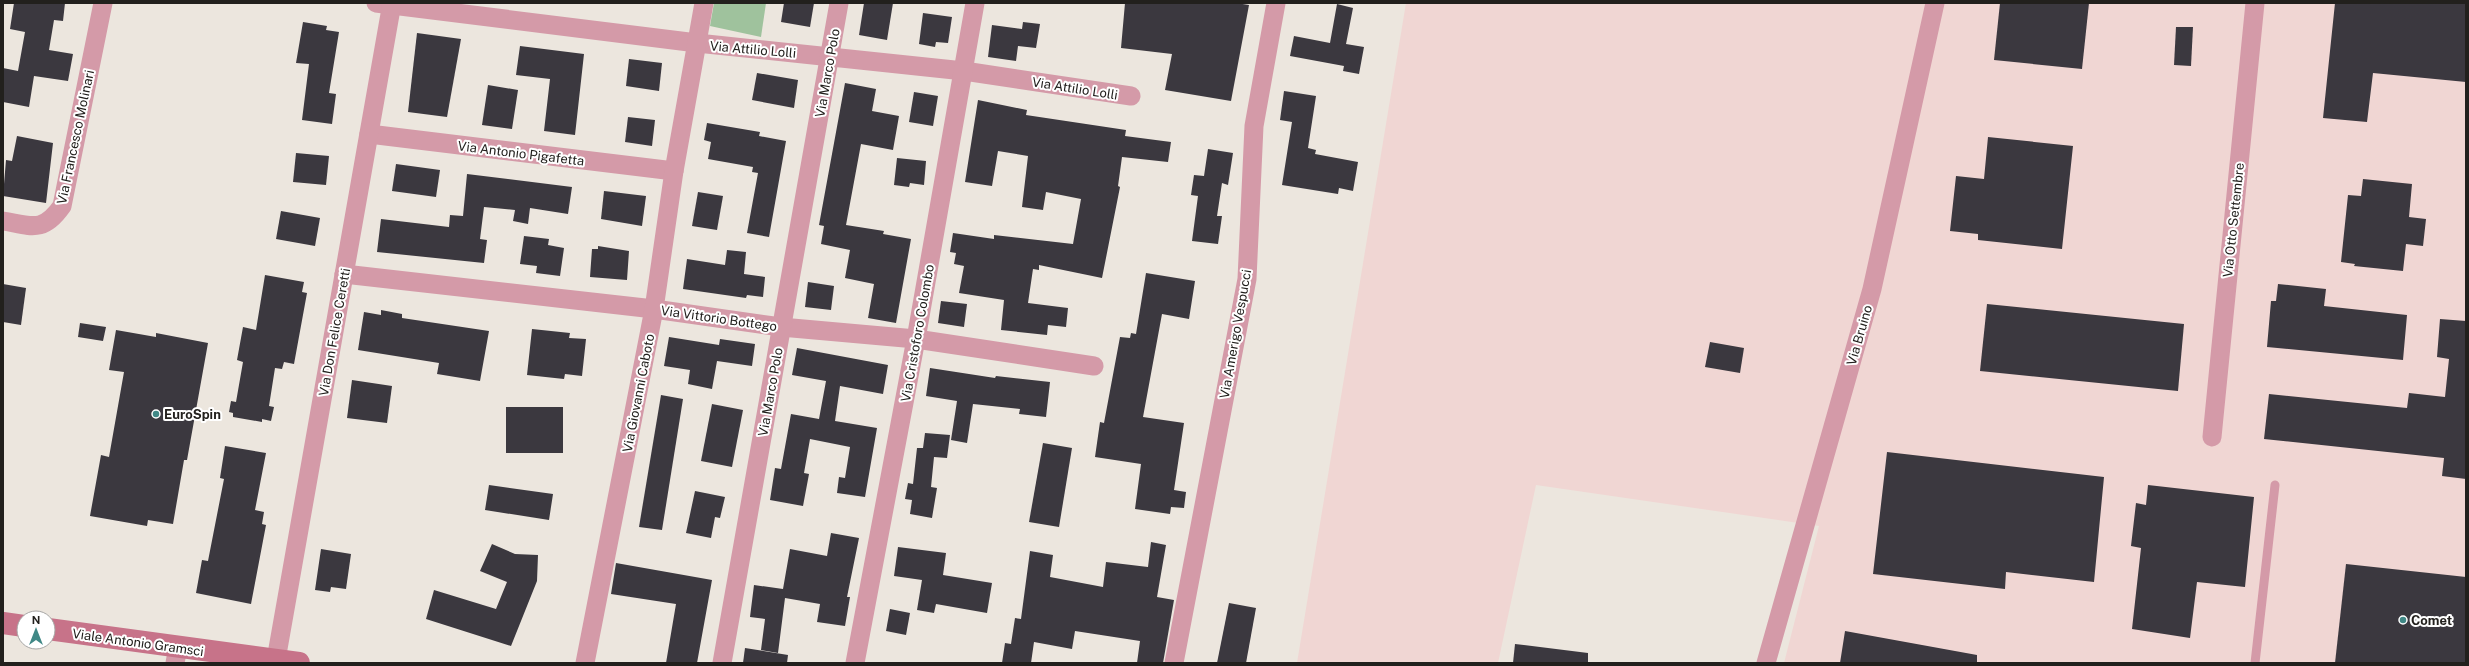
<svg xmlns="http://www.w3.org/2000/svg" width="2469" height="666" font-family="'Public Sans',sans-serif">
	<style>
		.commercial { fill: #f0d6d3 }
		.green { fill: #9fc29d }
		.building { fill: #3b383f }
		.lines { fill: none; stroke-linecap: round; stroke-linejoin: round }
		.lane { stroke: #d49aa8; stroke-width: 9 }
		.street { stroke: #d49aa8; stroke-width: 19 }
		.secondary { stroke: #c77389; stroke-width: 22 }
		.poi-dot { fill: #408886; stroke: #fff; stroke-width: 1.5 }
		.labels { text-anchor: middle; stroke-width: 4; stroke-linejoin: round; paint-order: stroke }
		.street-label { font-size: 13px; fill: #22201d; stroke: #fff }
		.poi-label { font-size: 13px; font-weight: bold; fill: #22201d; stroke: #fff; text-anchor: start }
	</style>
	<rect width="100%" height="100%" fill="#ece6de"/>
	<!-- commercial -->
	<polygon class="commercial" points="1406,3 2466,3 2466,663 1784,663 1819,526 1536,485 1498,663 1297,663"/>
	<!-- green -->
	<polygon class="green" points="714,3 766,3 761,37 710,26"/>
	<!-- building -->
	<g class="building">
		<polygon points="14,3 65,3 63,21 54,20 49,50 73,54 68,81 34,76 29,107 3,102 3,68 18,71 25,32 10,29"/>
		<polygon points="784,3 814,3 810,27 781,22"/>
		<polygon points="864,3 893,3 887,40 859,35"/>
		<polygon points="1125,3 1236,3 1249,5 1231,101 1165,90 1172,54 1121,48"/>
		<polygon points="2000,3 2089,3 2082,69 1994,60"/>
		<polygon points="2335,3 2466,3 2466,82 2373,73 2367,122 2323,118"/>
		<polygon points="1337,4 1353,8 1346,44 1364,47 1359,74 1343,71 1344,66 1290,56 1294,36 1330,43"/>
		<polygon points="923,13 952,17 948,43 936,42 935,47 919,44"/>
		<polygon points="303,22 327,26 326,30 339,32 329,93 336,94 332,124 302,120 309,64 296,63"/>
		<polygon points="1023,22 1040,24 1036,48 1018,46 1016,61 988,57 992,25 1022,29"/>
		<polygon points="2176,27 2193,27 2191,66 2174,65"/>
		<polygon points="417,33 461,39 447,117 408,112"/>
		<polygon points="520,46 584,54 575,135 544,131 550,79 516,75"/>
		<polygon points="629,59 662,63 659,91 626,86"/>
		<polygon points="757,73 798,80 794,108 752,100"/>
		<polygon points="845,83 876,89 872,111 899,116 893,150 861,144 846,225 884,231 883,234 911,239 896,323 868,318 874,284 845,278 850,250 821,244 824,226 819,225"/>
		<polygon points="488,85 518,90 512,129 482,125"/>
		<polygon points="1284,91 1316,96 1308,148 1316,150 1315,154 1358,162 1353,191 1339,188 1338,194 1282,185 1292,122 1280,120"/>
		<polygon points="914,92 938,96 933,126 909,122"/>
		<polygon points="978,100 1027,110 1026,115 1126,130 1125,136 1171,142 1168,162 1122,157 1118,186 1120,187 1102,278 1039,265 1039,270 1033,269 1028,303 1068,308 1066,327 1048,325 1047,335 1001,330 1004,300 959,293 964,266 954,264 956,253 950,252 953,233 994,239 994,235 1073,244 1081,199 1046,192 1043,210 1022,207 1028,156 998,151 992,186 965,182"/>
		<polygon points="628,117 655,120 652,146 625,142"/>
		<polygon points="707,123 760,132 759,136 786,141 769,237 747,233 758,173 752,172 753,167 708,159 711,142 704,140"/>
		<polygon points="17,136 53,143 46,203 3,196 6,160 12,161"/>
		<polygon points="1988,137 2073,146 2062,249 1978,240 1978,234 1950,231 1956,176 1984,179"/>
		<polygon points="1208,149 1233,153 1228,185 1222,183 1217,216 1222,216 1218,244 1192,241 1198,196 1191,195 1194,175 1204,176"/>
		<polygon points="296,153 329,156 326,185 293,182"/>
		<polygon points="897,158 926,161 924,185 910,183 909,187 894,185"/>
		<polygon points="396,164 440,170 436,197 392,191"/>
		<polygon points="467,174 572,187 568,214 530,208 528,224 513,221 515,210 484,207 480,239 487,240 484,263 377,252 381,219 449,227 450,215 463,216"/>
		<polygon points="2363,179 2412,184 2409,217 2426,219 2423,246 2406,244 2403,271 2354,266 2355,264 2341,262 2348,195 2361,196"/>
		<polygon points="604,191 646,196 642,226 601,219"/>
		<polygon points="698,192 723,196 717,230 692,226"/>
		<polygon points="281,211 320,218 315,246 276,239"/>
		<polygon points="524,236 549,239 548,245 564,248 560,276 536,273 537,266 520,264"/>
		<polygon points="598,246 629,251 627,280 590,277 592,249 598,249"/>
		<polygon points="727,250 746,252 744,274 765,277 763,297 747,295 746,298 683,289 687,259 725,265"/>
		<polygon points="1146,273 1195,281 1189,319 1162,314 1143,417 1184,423 1174,490 1186,492 1184,508 1171,507 1170,514 1135,509 1141,464 1095,457 1100,422 1104,423 1120,337 1130,338 1131,333 1136,334"/>
		<polygon points="265,275 304,282 302,292 307,293 294,364 284,362 282,369 275,368 269,406 274,407 271,421 262,419 262,422 233,417 233,413 229,412 231,401 236,402 243,362 237,360 243,327 256,330"/>
		<polygon points="808,282 834,286 831,310 805,307"/>
		<polygon points="3,284 26,288 21,325 3,322"/>
		<polygon points="2278,284 2326,289 2324,306 2407,315 2403,360 2267,347 2271,301 2276,301"/>
		<polygon points="941,301 967,304 964,327 938,323"/>
		<polygon points="1987,304 2184,324 2178,391 1980,371"/>
		<polygon points="381,310 402,314 402,318 489,331 480,381 437,374 439,363 358,350 364,312 381,315"/>
		<polygon points="2440,319 2466,321 2466,479 2442,476 2444,458 2264,439 2269,394 2407,408 2409,393 2445,397 2449,359 2437,357"/>
		<polygon points="80,323 106,327 103,341 78,337"/>
		<polygon points="532,329 570,333 569,338 586,339 582,376 565,374 564,379 527,375"/>
		<polygon points="116,330 156,337 156,333 208,343 187,460 184,460 173,524 148,520 147,526 90,516 101,455 109,457 124,372 109,370"/>
		<polygon points="669,337 719,345 720,339 755,344 752,366 717,361 712,389 688,384 690,370 664,366"/>
		<polygon points="1710,342 1744,348 1740,373 1705,367"/>
		<polygon points="797,348 888,365 883,394 840,386 835,421 877,428 865,497 837,493 839,477 845,478 850,447 810,439 804,473 809,474 803,506 770,500 775,468 781,469 791,414 819,419 826,381 792,375"/>
		<polygon points="930,368 995,378 996,376 1050,382 1046,417 1019,414 1020,409 973,404 967,443 951,440 957,401 926,396"/>
		<polygon points="352,380 392,386 387,423 347,418"/>
		<polygon points="661,395 683,399 662,530 639,527"/>
		<polygon points="712,404 743,410 732,467 701,461"/>
		<rect x="506" y="407" width="57" height="46"/>
		<polygon points="925,433 950,435 947,458 934,457 931,487 937,488 932,518 910,514 912,500 905,499 908,483 913,484 917,448 923,448"/>
		<polygon points="1043,443 1072,448 1059,527 1029,522"/>
		<polygon points="225,446 266,453 255,510 264,512 262,524 266,525 251,604 196,593 202,560 208,561 224,479 220,478"/>
		<polygon points="1887,452 2104,477 2094,582 2006,572 2005,589 1873,574"/>
		<polygon points="489,485 553,494 549,520 485,510"/>
		<polygon points="2148,485 2254,497 2245,587 2197,582 2190,638 2132,629 2141,548 2131,546 2136,503 2146,505"/>
		<polygon points="695,491 725,497 720,518 715,517 711,538 686,533"/>
		<polygon points="831,533 859,538 847,597 850,597 845,626 817,622 820,604 785,598 778,653 761,650 765,619 750,617 754,585 783,589 790,549 827,556"/>
		<polygon points="1151,542 1166,545 1157,597 1174,600 1163,663 1137,663 1140,641 1075,631 1072,649 1034,642 1031,663 1002,663 1005,643 1011,644 1015,618 1021,619 1030,551 1053,555 1050,577 1103,587 1106,562 1148,567"/>
		<polygon points="492,544 515,554 538,555 537,581 511,646 426,619 434,590 496,609 507,582 480,571"/>
		<polygon points="898,547 946,553 943,575 992,583 987,613 936,604 934,613 917,610 922,580 894,576"/>
		<polygon points="321,549 351,554 346,589 331,587 330,592 315,590"/>
		<polygon points="616,563 712,580 697,663 666,663 676,604 611,594"/>
		<polygon points="2346,564 2466,577 2466,663 2335,663"/>
		<polygon points="1229,603 1256,608 1246,663 1217,663"/>
		<polygon points="890,609 910,613 906,635 886,631"/>
		<polygon points="1845,631 1977,655 1977,663 1840,663"/>
		<polygon points="1515,644 1588,653 1588,663 1513,663"/>
		<polygon points="745,648 788,655 787,663 743,663"/>
	</g>
	<g class="lines">
		<!-- lane -->
		<polyline class="lane" points="2255,663 2275,485"/>
		<!-- street -->
		<g class="street">
			<polyline points="376,3 697,43 964,71 1131,96"/>
			<polyline points="369,134 674,171"/>
			<path d="M3,221C32,226 43,233 62,206L103,3"/>
			<polyline points="344,274 654,309 781,327 916,339 1094,366"/>
			<polyline points="2212,437 2255,3"/>
			<polyline points="276,660 392,3"/>
			<polyline points="175,663 178,647"/>
			<polyline points="585,663 654,309 674,171 704,3"/>
			<polyline points="722,663 839,3"/>
			<polyline points="855,663 916,339 975,3"/>
			<polyline points="1174,663 1247,279 1254,126 1276,3"/>
			<polyline points="1766,663 1872,289 1935,3"/>
		</g>
		<!-- secondary -->
		<g class="secondary">
			<polyline points="3,623 24,626"/>
			<polyline points="48,629 299,663"/>
		</g>
	</g>
	<!-- markers -->
	<g class="poi-dot">
		<circle cx="156" cy="414" r="4"/>
		<circle cx="2403" cy="620" r="4"/>
	</g>
	<g class="labels">
		<!-- street labels -->
		<g class="street-label">
			<text transform="translate(753 49) rotate(5)" y="5">Via Attilio Lolli</text>
			<text transform="translate(827 73) rotate(-80)" y="5">Via Marco Polo</text>
			<text transform="translate(1075 88) rotate(9)" y="5">Via Attilio Lolli</text>
			<text transform="translate(75 137) rotate(-78)" y="5">Via Francesco Molinari</text>
			<text transform="translate(521 153) rotate(7)" y="5">Via Antonio Pigafetta</text>
			<text transform="translate(2233 220) rotate(-84)" y="5">Via Otto Settembre</text>
			<text transform="translate(719 318) rotate(8)" y="5">Via Vittorio Bottego</text>
			<text transform="translate(334 332) rotate(-80)" y="5">Via Don Felice Ceretti</text>
			<text transform="translate(917 333) rotate(-80)" y="5">Via Cristoforo Colombo</text>
			<text transform="translate(1235 334) rotate(-80)" y="5">Via Amerigo Vespucci</text>
			<text transform="translate(1859 335) rotate(-74)" y="5">Via Bruino</text>
			<text transform="translate(770 392) rotate(-80)" y="5">Via Marco Polo</text>
			<text transform="translate(638 393) rotate(-79)" y="5">Via Giovanni Caboto</text>
			<text transform="translate(138 642) rotate(8)" y="5">Viale Antonio Gramsci</text>
		</g>
		<!-- poi labels -->
		<g class="poi-label">
			<text x="164" y="419">EuroSpin</text>
			<text x="2411" y="625">Comet</text>
		</g>
	</g>
	<!-- border -->
	<rect width="2469" height="666" fill="none" stroke="#22201d" stroke-width="8"/>
	<!-- north arrow -->
	<g transform="translate(36 630)"><circle r="19" fill="#ffffff" stroke="#a7a6a5"/>
	<path d="M0-3L7 15L0 10L-7 15Z" fill="#408886"/>
	<text y="-6" font-size="11" font-weight="bold" text-anchor="middle" fill="#22201d">N</text>
	</g>
</svg>
